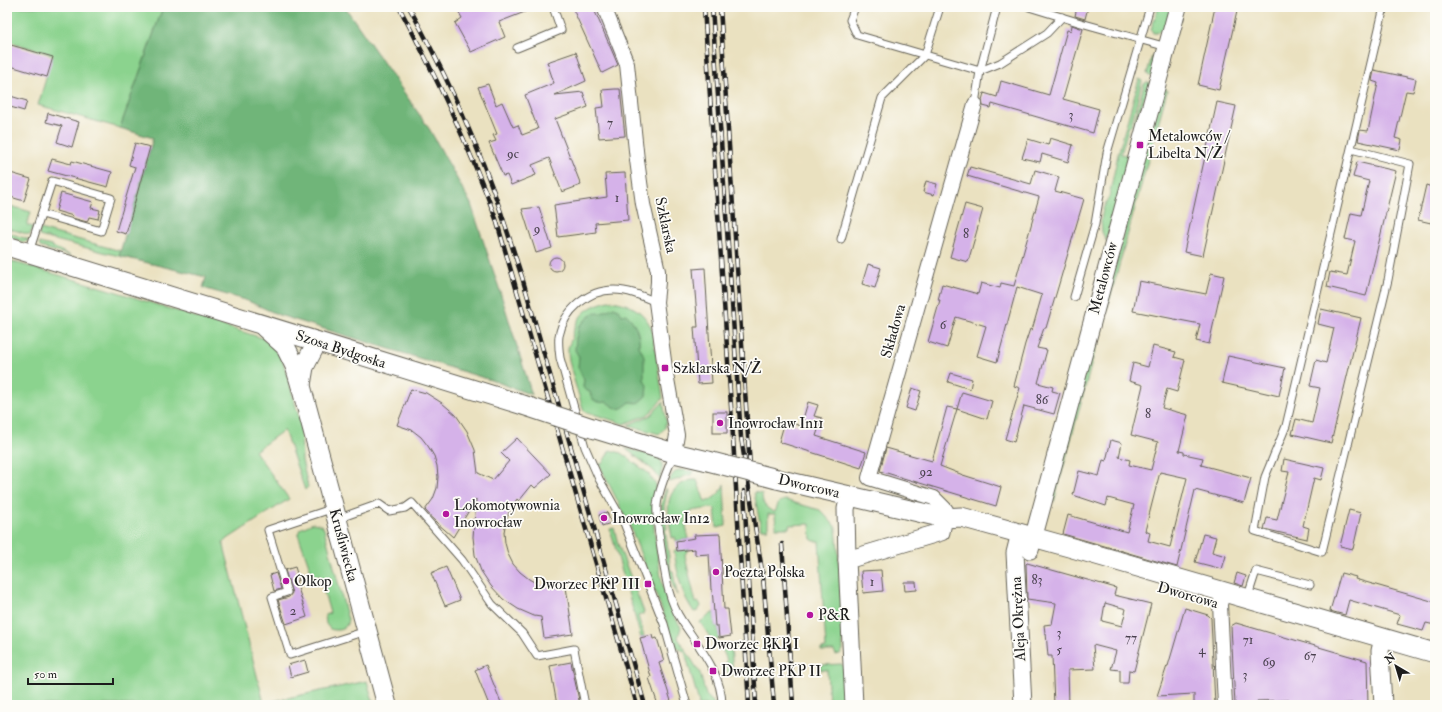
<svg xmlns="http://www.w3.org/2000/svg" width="1442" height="712" font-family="'IM FELL Double Pica',serif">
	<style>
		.green { fill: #8bd38e; stroke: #547855 }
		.forest { fill: #70b579; stroke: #46684a }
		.building { fill: #d5b2e9; fill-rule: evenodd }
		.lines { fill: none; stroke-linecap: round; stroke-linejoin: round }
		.service-casing { stroke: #646155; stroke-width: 9 }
		.minor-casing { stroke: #646155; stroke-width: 16 }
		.tertiary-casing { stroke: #646155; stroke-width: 19 }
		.secondary-casing { stroke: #646155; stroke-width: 21 }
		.service { stroke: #fff; stroke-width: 7 }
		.minor { stroke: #fff; stroke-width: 14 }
		.tertiary { stroke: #fff; stroke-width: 17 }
		.secondary { stroke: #fff; stroke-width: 19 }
		.rail-casing { stroke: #1c1c1c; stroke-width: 4.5 }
		.rail { stroke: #fdfcf7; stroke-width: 3; stroke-dasharray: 9; stroke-linecap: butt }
		.secondary-bridge-casing { stroke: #646155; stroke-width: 21; stroke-linecap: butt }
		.secondary-bridge { stroke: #fff; stroke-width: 19 }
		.poi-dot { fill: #b5179e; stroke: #fdfcf7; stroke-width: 1.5 }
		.labels { text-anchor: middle; stroke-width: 3.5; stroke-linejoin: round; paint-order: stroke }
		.number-label { font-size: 13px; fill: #4a424f }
		.poi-label { font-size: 15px; fill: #1c1c1c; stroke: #fdfcf7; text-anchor: start }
		.street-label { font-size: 15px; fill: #1c1c1c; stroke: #fdfcf7 }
	</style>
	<rect width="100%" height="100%" fill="#fdfcf7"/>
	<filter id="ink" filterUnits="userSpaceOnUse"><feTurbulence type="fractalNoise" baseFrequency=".025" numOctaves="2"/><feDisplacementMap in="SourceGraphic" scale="8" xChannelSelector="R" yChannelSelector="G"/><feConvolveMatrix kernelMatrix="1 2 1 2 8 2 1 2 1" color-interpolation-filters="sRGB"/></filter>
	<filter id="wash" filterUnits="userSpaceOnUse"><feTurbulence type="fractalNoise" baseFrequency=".012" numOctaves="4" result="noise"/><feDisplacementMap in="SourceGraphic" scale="16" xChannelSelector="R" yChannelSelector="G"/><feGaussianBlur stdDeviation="0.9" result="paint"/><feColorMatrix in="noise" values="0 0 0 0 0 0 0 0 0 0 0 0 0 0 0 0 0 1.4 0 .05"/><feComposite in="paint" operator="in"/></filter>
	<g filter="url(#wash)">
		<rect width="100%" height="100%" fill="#eae1c0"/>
		<!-- green -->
		<g class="green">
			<polygon points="7,7 163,7 120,128 38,105 53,55 7,41"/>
			<polygon points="1159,7 1172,7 1164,29 1156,33 1153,33 1151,29"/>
			<polygon points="1152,56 1155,67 1153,76 1149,76 1147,73"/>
			<polygon points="1139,79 1142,81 1131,126 1129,126 1121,154 1127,155 1122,186 1106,241 1102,232 1101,220 1103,209 1109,197 1118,154"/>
			<polygon points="1147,82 1151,83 1134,124 1144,84"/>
			<polygon points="1162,87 1165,88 1167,91 1106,313 1103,309"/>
			<polygon points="7,205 31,212 27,225 33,227 30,235 7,228"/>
			<polygon points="40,229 121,251 119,256 39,236"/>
			<polygon points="7,232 30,240 24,242 7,237"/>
			<polygon points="39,243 51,246 71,256 40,247"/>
			<polygon points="7,260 117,292 262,338 268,341 276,349 283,362 301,424 302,460 308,487 305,490 284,430 255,451 289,499 223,542 264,703 367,681 374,705 7,705"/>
			<path d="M609,301C628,302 645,311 652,330L663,398L653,410L647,415L624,424L584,411C579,396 567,362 568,348C569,345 571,340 572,337C577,315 587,306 609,301Z"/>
			<polygon points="1102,325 1054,502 1050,497 1097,326"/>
			<polygon points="663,402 667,424 665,424 665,428 659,434 628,425 651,415"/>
			<path d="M625,448L657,457C666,462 661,471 660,479L653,470Z"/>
			<path d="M610,450L621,453L648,473L656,485C651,512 654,531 658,558C662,585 665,604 681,627L678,638L700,673L706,695L714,703V705H698L699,703L685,652L674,646L665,618L630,526L599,464H602Z"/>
			<path d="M678,470L693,471L692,474C684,476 674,482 668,482L673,474Z"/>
			<path d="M691,480H697L705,502C714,499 721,493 724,484L726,526L717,528L715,509L712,508L691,511C682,517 687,530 689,539L676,541L675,537L672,538C668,513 661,489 691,480Z"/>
			<path d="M666,488L667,492L664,507L667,529H665L671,571H673L677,595C667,576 660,532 661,510C661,502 664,495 666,488Z"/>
			<path d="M754,492L762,494C762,504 766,509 775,512L779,502L785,500L820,510L834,525L836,528L839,560L843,650L840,654L836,655L834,651H821V649L826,648L819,541H814L811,539L810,524L789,525V528H776L775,514H768V529H761Z"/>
			<path d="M313,523L322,525L324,529L348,620C347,629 339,632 330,629L326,624L325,615L330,613L319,575L313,577L298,534L300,529Z"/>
			<polygon points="614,528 618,544 644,612 643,614 638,616 644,637 641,638 610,529"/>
			<path d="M677,549H690L685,554L686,561L696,603L699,602L701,606L698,611L694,612C680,592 678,575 674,551Z"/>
			<polygon points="714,612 715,626 718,626 719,638 713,642 700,622"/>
			<polygon points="731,645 733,675 729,675 725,662 727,660 722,649 722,646"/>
			<polygon points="841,664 844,666 847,705 829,705 827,670 821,670 819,667 822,665"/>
		</g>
		<!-- forest -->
		<g class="forest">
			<polygon points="163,7 345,7 430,130 471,204 499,288 532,395 497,382 279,315 248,301 203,288 206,277 119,256 153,138 120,128"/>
			<path d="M614,307L618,309L622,315L626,314C634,321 641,335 639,346L644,356V379L647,386L646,396L638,403L630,402C618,413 617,408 606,402C598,404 591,401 590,392L585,390L583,387L584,380L578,367L579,357L575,350L576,338L579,326L593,313H602Z"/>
		</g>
		<g id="blocks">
			<!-- building -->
			<g class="building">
				<polygon points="456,7 535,7 535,8 499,22 505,37 471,52 455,23 462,18"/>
				<polygon points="572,7 593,7 618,65 602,73"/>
				<polygon points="1077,7 1088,7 1085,19 1075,16"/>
				<polygon points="1215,7 1238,7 1219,90 1198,85"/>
				<polygon points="1072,25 1083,29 1063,99 1099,109 1093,133 992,104 991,108 983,106 982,100 984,93 997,97 1001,81 1049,95 1067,30 1071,31"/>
				<polygon points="11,45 53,57 47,77 7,65 7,58"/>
				<polygon points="576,52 586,81 555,95 583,92 588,107 555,119 581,185 562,192 549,158 532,165 536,175 511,185 507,175 503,176 489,143 496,141 493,135 497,134 478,87 488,84 496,105 502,102 513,127 518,125 522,135 538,129 525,95 554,83 547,62"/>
				<polygon points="1374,70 1416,79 1413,92 1406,91 1395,138 1402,140 1400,150 1358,141 1360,130 1368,131 1378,83 1372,81"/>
				<polygon points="615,89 620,89 625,136 599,138 596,108 604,107 602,90"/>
				<polygon points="7,95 27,101 24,111 7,106"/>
				<polygon points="1217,102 1236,106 1203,256 1184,252"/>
				<polygon points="48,113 79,122 72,147 57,142 62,126 46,122"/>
				<polygon points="1050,138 1073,145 1068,162 1042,154 1040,162 1022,158 1028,139 1048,145"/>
				<polygon points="135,143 150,147 126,234 116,231 135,167 129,165"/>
				<polygon points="52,159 71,164 72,161 112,172 108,187 48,171"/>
				<polygon points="1357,162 1396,171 1366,296 1327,287 1330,272 1347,275 1355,241 1345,239 1351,213 1361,215 1369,181 1353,177"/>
				<polygon points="970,167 1031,184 1035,170 1059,177 1055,191 1084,199 1046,328 1044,328 1037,348 1047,350 1038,383 1053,387 1052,391 1060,393 1054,414 1024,406 1014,442 1005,439 1020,388 1014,386 1025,344 1030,329 1032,330 1042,295 1017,287 997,362 977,356 986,326 956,317 947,348 928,342 940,300 938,300 942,284 978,294 981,283 1000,288 1001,283 1014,286 1039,197 967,176"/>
				<polygon points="7,172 31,179 24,201 7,196"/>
				<polygon points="625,173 628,220 595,223 596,232 558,237 554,205 607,197 605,174"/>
				<polygon points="926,181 937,184 934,195 923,192"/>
				<polygon points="1426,185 1435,188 1435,207 1431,223 1418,220"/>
				<polygon points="61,193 93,202 91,208 100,210 98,219 89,217 87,222 72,218 73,216 56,211"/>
				<polygon points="965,204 983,209 968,262 950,257"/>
				<polygon points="539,207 552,248 536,253 522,209"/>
				<circle cx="556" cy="264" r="7"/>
				<polygon points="868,264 881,268 875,288 862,284"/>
				<polygon points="705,268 712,383 698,384 694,327 698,327 693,269"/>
				<polygon points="1211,273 1224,276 1209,344 1196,341 1200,324 1133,311 1139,281 1206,294"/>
				<polygon points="1321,309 1361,318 1331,443 1292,434 1296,419 1312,423 1320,388 1310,386 1316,360 1326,363 1334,328 1318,324"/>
				<path d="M1153,346L1176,352L1174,357L1185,360L1177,392L1167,389L1162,408L1188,415L1179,451L1184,452V454L1203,458L1201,465L1251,478L1244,503L1195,490L1177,567L1063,534L1068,515L1127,532L1134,505L1108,498L1106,506L1073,495L1079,471L1099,476L1103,460L1106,461L1111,440L1122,443L1119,457L1130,460L1129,465L1151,470L1158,442L1131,435L1143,385L1129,381L1133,363L1148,367ZM1160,472L1187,478L1170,547L1148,541L1150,533L1145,531Z"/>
				<polygon points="1228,356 1285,368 1279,396 1222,383"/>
				<polygon points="951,373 972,379 970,389 948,382"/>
				<polygon points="912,388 921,391 915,411 906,408"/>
				<polygon points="411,389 426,393 442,403 456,415 467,431 475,450 478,473 493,480 509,461 501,453 517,438 551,474 535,488 532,485 519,501 517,499 510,510 506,521 504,532 505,543 508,554 513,564 520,572 529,579 539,585 550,587 566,587 573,634 544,638 541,617 534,616 518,609 503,599 491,586 481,571 475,555 473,537 476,499 453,537 436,522 425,510 433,499 437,488 438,477 437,466 434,456 428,446 421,437 412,430 397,425"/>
				<polygon points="962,392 992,401 987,419 957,409"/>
				<polygon points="808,402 818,405 814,416 822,418 816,436 866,452 861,468 779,442 785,421 801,426"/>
				<polygon points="947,407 957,409 940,466 963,475 1001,487 996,506 880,471 886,448 932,461"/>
				<rect x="713" y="412" width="14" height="21"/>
				<polygon points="1284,459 1324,468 1321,480 1314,478 1303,526 1309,528 1307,539 1264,529 1267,518 1277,520 1289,472 1282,471"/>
				<polygon points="1349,510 1361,513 1353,549 1340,546"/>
				<polygon points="607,512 611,523 602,526 599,515"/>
				<polygon points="720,534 724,609 728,609 731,636 719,638 718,626 715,626 713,600 712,590 711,590 709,554 695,555 695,549 677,551 676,541 695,538 694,535"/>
				<polygon points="1203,534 1216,537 1212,552 1226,556 1222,569 1195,562"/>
				<path d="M1027,563L1116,588L1114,595L1151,604L1134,671L1129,670L1128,683H1120V670L1111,669L1116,651L1093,645L1095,669L1068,670L1069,705H1054L1052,656H1048L1046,633H1045L1044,625L1052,624L1056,603L1027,599L1026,564ZM1105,603L1126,609L1122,626L1102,621Z"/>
				<polygon points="295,567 299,580 296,581 307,617 286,624 278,600 289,597 292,593 285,570"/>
				<polygon points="446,567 460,600 445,606 431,573"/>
				<polygon points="881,570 883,591 863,593 861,571"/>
				<polygon points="276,573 281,589 274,591 270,575"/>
				<polygon points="1237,573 1246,576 1243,586 1234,583"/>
				<polygon points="1341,573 1356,577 1355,579 1435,602 1435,625 1426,623 1423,631 1397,624 1400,615 1349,600 1345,615 1330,611"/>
				<polygon points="904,582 916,582 917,590 905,591"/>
				<polygon points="1185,608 1208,615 1211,618 1215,705 1194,705 1194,694 1157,696 1167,666 1168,666"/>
				<polygon points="1236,623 1367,661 1368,705 1352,705 1352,703 1317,705 1317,703 1298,703 1298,705 1289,705 1289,700 1257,701 1257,705 1235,705 1231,626"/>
				<polygon points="652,635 653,639 657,638 664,661 659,663 671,701 658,705 649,678 651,677 640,638"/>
				<polygon points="305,660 308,672 291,677 288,665"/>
				<polygon points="571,662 580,705 557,705 550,666"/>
				<polygon points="486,665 502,705 489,705 475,670"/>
			</g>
		</g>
	</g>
	<g filter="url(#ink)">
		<use href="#blocks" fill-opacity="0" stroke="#646155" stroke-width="1"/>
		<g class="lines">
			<defs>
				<g id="service">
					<polyline points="855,7 850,20 857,35 980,71 1000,63 1047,33 1062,17"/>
					<polyline points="1029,7 1081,23 1167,47"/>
					<polyline points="517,48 561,30 553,7"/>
					<polyline points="975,104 980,71 997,7"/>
					<polyline points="1351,149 1410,164 1388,280 1322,552 1255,531 1265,477 1286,426 1384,7"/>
					<polyline points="841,239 882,98 925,55 940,7"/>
					<polyline points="29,252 52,181 111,198 101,231 42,214"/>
					<polyline points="1074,297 1095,224 1107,153 1150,7"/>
					<path d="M656,302C642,296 629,290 614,290C588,290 564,310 559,336C558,343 559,350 560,358L585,447L599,479L624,523L664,624L687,705"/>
					<path d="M674,453C668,470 659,487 657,505C656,520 659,534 661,548C665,573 667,598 682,621C698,646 722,673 722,705"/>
					<polyline points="334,508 268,530 287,592 272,597 290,655 366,631"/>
					<polyline points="337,519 379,504 389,511 405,508 412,503 462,560 492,604 522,633 537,656 574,649 585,705"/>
					<polyline points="1247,599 1256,571 1310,585"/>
				</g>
				<g id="minor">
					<polyline points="604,7 627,64 637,160 643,204 658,271 658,282 656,302 665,368 677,435 674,453"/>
					<polyline points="944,518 946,510 934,498 869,478 975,104"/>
					<polyline points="1224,592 1220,604 1225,705"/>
				</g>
				<g id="tertiary">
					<polyline points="1020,533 1015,553 1023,705"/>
					<polyline points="1030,550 1178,7"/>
					<polyline points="847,560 846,509 849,496"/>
					<polyline points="1383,638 1380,651 1383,705"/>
					<polyline points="854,705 847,560 941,532 944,518"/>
				</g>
				<g id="secondary">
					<polyline points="7,246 523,405"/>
					<polyline points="264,327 285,346 295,366 301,386 387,705"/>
					<polyline points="301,385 304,367 317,342"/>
					<polyline points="592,428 674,453 708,461"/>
					<polyline points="777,479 944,518 961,517 1069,547 1435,653"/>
				</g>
			</defs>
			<!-- service casing -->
			<use href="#service" class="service-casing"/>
			<!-- minor casing -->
			<use href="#minor" class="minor-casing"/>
			<!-- tertiary casing -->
			<use href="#tertiary" class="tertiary-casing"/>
			<!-- secondary casing -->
			<use href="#secondary" class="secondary-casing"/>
			<!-- service -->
			<use href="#service" class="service"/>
			<!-- minor -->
			<use href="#minor" class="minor"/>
			<!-- tertiary -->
			<use href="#tertiary" class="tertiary"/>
			<!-- secondary -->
			<use href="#secondary" class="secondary"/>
			<defs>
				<g id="rail">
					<path d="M399,7C436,76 469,146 496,219L637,705"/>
					<path d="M409,7C441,65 469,125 492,187C503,216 512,247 522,277L645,705"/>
					<polyline points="704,7 732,421 749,705"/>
					<polyline points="712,7 741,437 763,577 774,705"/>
					<polyline points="720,7 750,467"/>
					<polyline points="744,491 756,705"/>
					<polyline points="782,544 793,705"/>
				</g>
			</defs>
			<!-- rail casing -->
			<use href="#rail" class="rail-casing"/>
			<!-- rail -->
			<use href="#rail" class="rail"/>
			<defs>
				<g id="secondary-bridge">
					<polyline points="523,405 592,428"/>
					<polyline points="708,461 777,479"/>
				</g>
			</defs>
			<!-- secondary-bridge casing -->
			<use href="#secondary-bridge" class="secondary-bridge-casing"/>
			<!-- secondary-bridge -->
			<use href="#secondary-bridge" class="secondary-bridge"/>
		</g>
	</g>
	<!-- markers -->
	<g class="poi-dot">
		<rect x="1136" y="141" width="8" height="8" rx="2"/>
		<rect x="661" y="364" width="8" height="8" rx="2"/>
		<circle cx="720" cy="423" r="4"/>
		<circle cx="446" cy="514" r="4"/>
		<circle cx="604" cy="518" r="4"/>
		<circle cx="716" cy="572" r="4"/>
		<circle cx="286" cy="581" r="4"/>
		<rect x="644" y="580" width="8" height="8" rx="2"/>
		<circle cx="810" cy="615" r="4"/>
		<rect x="693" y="640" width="8" height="8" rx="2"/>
		<rect x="709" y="667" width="8" height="8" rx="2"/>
	</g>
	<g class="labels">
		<!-- number labels -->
		<g class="number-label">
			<text x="1071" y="119">3</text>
			<text x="610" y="127">7</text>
			<text x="513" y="158">9c</text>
			<text x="617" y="202">1</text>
			<text x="537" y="233">9</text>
			<text x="966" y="238">8</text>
			<text x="943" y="329">6</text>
			<text x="1042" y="404">86</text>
			<text x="1148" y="418">8</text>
			<text x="926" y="476">92</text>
			<text x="1037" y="584">83</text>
			<text x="872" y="586">1</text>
			<text x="293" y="615">2</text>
			<text x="1059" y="637">3</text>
			<text x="1131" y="642">77</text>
			<text x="1248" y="644">71</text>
			<text x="1059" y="654">5</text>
			<text x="1202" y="654">4</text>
			<text x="1310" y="660">67</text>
			<text x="1269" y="666">69</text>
			<text x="1245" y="679">3</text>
		</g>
		<!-- poi labels -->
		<g class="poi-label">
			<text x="1148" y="141">Metalowców /<tspan x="1148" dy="17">Libelta N/Ż</tspan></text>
			<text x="673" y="373">Szklarska N/Ż</text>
			<text x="728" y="428">Inowrocław In11</text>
			<text x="454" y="510">Lokomotywownia<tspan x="454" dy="17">Inowrocław</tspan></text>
			<text x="612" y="523">Inowrocław In12</text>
			<text x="724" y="577">Poczta Polska</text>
			<text x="294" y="586">Olkop</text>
			<text x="640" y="589" text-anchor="end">Dworzec PKP III</text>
			<text x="818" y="620">P&amp;R</text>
			<text x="705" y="649">Dworzec PKP I</text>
			<text x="721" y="676">Dworzec PKP II</text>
		</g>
		<!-- street labels -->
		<g class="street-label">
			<text transform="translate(666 225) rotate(78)" y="5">Szklarska</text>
			<text transform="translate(1103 278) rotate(-75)" y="5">Metalowców</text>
			<text transform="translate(893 331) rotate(-74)" y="5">Składowa</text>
			<text transform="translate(341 349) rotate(18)" y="5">Szosa Bydgoska</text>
			<text transform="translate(809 486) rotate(13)" y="5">Dworcowa</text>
			<text transform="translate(344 545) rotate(75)" y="5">Kruśliwiecka</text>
			<text transform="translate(1188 595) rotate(16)" y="5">Dworcowa</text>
			<text transform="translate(1018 619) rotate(-93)" y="5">Aleja Okrężna</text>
		</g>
	</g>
	<!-- margin -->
	<rect width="1442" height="712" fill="none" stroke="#fdfcf7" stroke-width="24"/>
	<!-- north arrow -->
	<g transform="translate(1396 666) rotate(322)" stroke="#fdfcf7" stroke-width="3" paint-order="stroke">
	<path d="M0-3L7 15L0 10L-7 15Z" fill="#1c1c1c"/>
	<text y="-6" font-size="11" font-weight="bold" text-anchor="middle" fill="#1c1c1c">N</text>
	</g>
	<!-- scale -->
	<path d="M28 678v6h85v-6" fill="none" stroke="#1c1c1c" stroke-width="2"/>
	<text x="34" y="678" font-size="12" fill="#1c1c1c" stroke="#fdfcf7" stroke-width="3" paint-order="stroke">50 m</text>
</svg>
